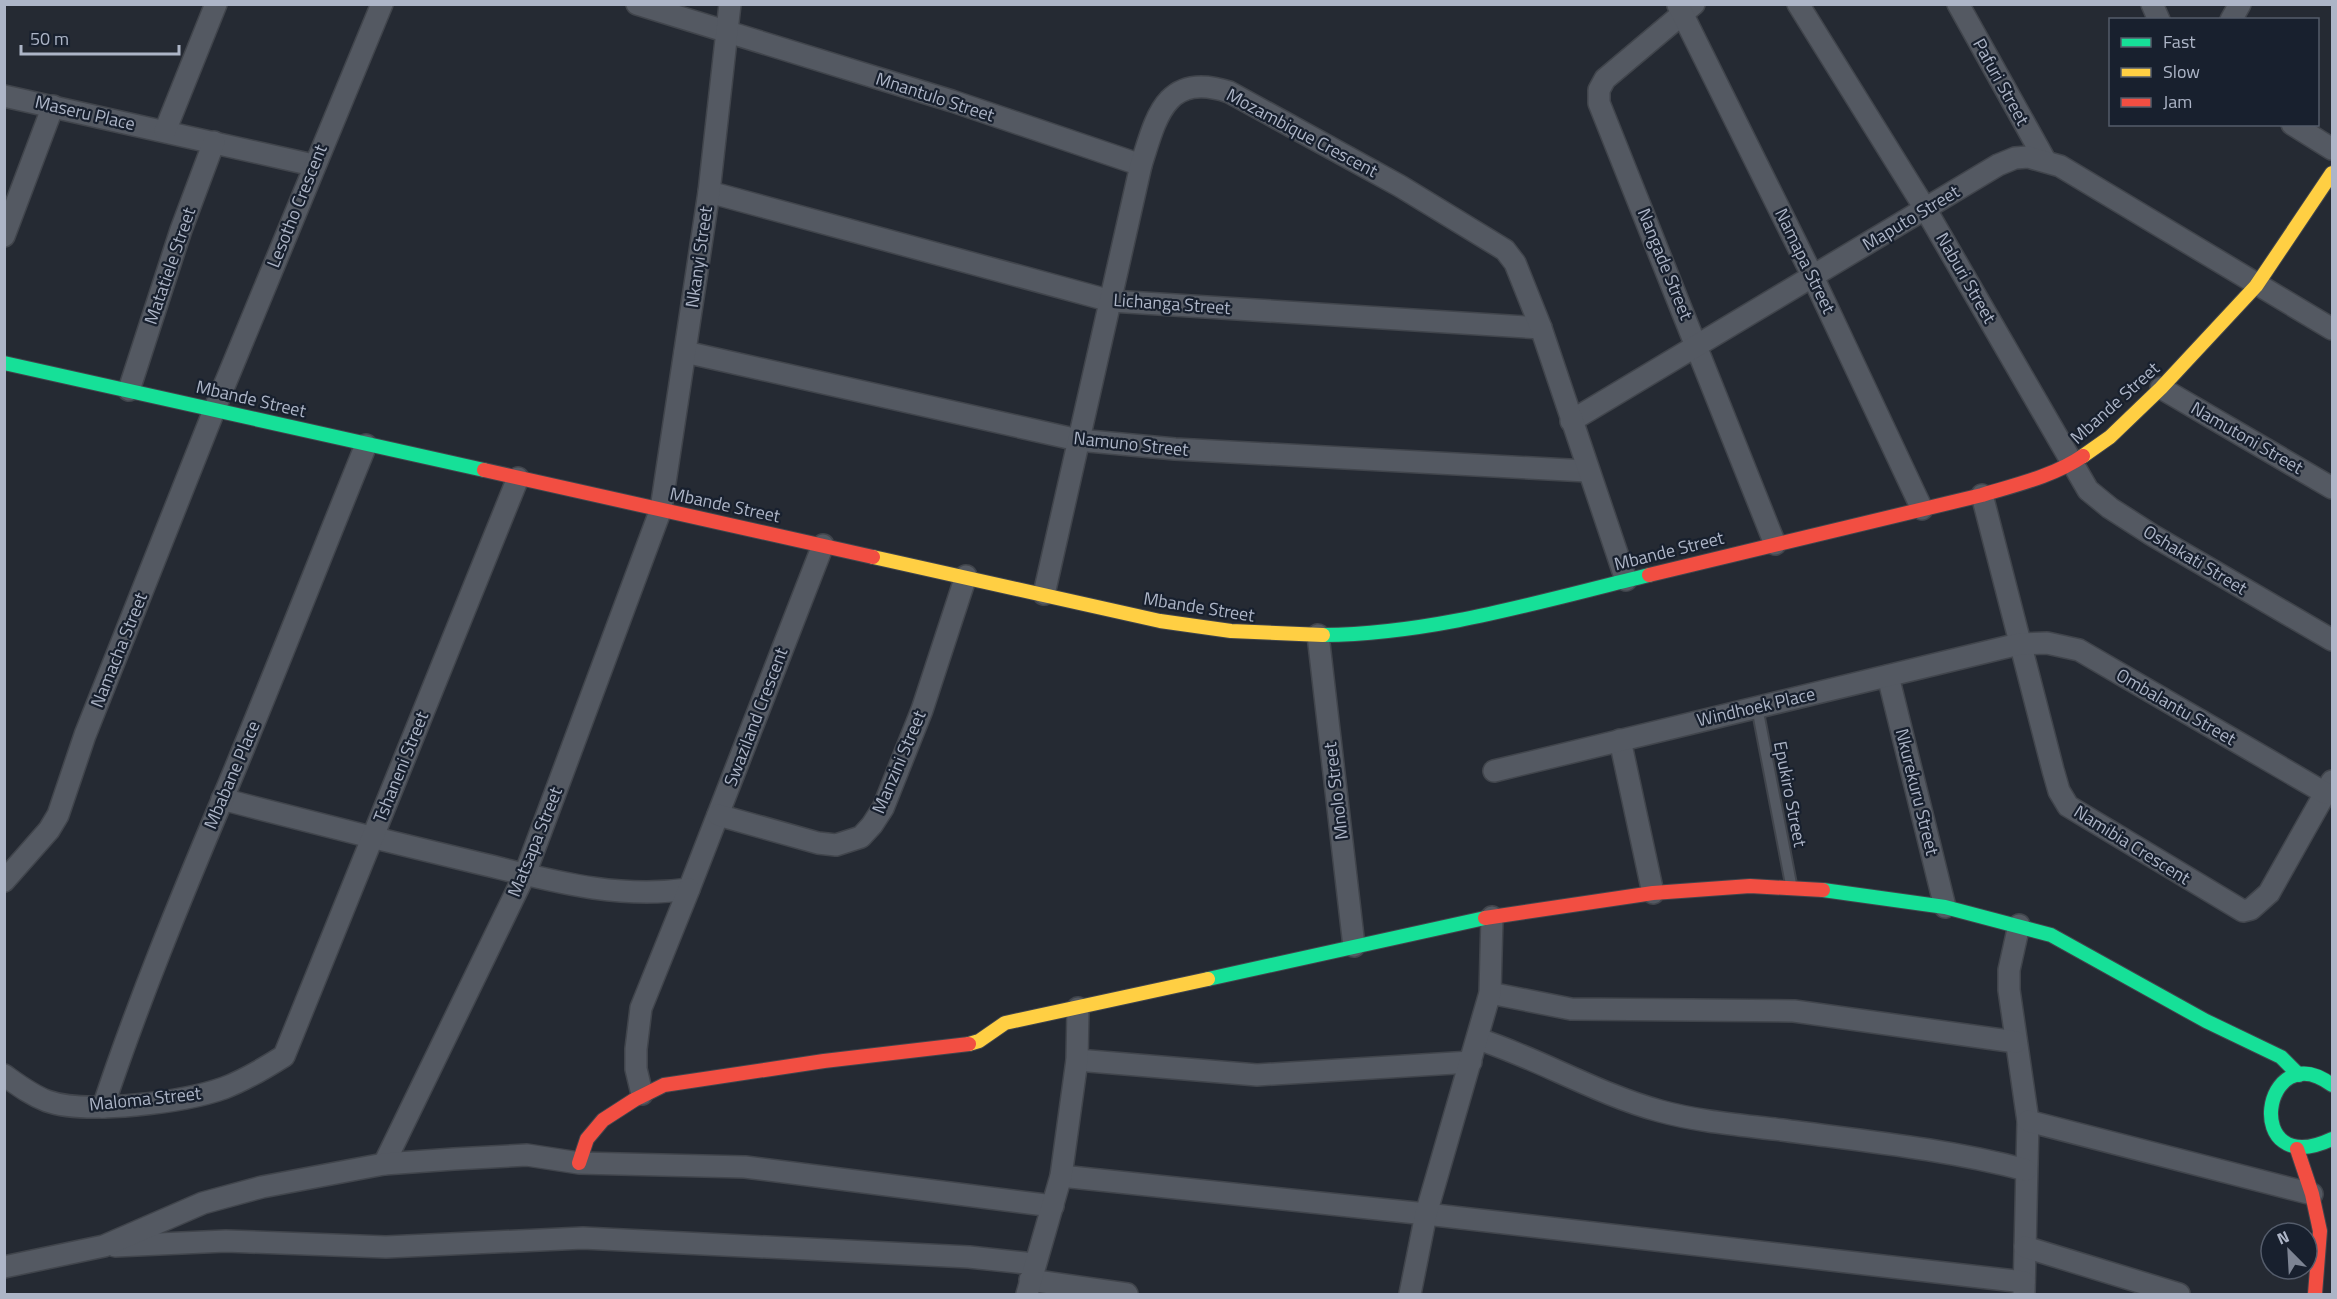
<svg xmlns="http://www.w3.org/2000/svg" width="2337" height="1299" font-family="'Titillium Web',sans-serif">
	<style>
		.lines { fill: none; stroke-linecap: round; stroke-linejoin: round }
		.lane-casing { stroke: #41454c; stroke-width: 14 }
		.street-casing { stroke: #41454c; stroke-width: 24 }
		.fast-casing { stroke: #41454c; stroke-width: 16 }
		.slow-casing { stroke: #41454c; stroke-width: 16 }
		.jam-casing { stroke: #41454c; stroke-width: 16 }
		.lane { stroke: #545962; stroke-width: 10 }
		.street { stroke: #545962; stroke-width: 21 }
		.fast { stroke: #16e098; stroke-width: 14 }
		.slow { stroke: #ffcf43; stroke-width: 14 }
		.jam { stroke: #f24e42; stroke-width: 14 }
		.labels { text-anchor: middle; stroke-width: 4.5; stroke-linejoin: round; paint-order: stroke }
		.street-label { font-size: 18px; fill: #adb5c7; stroke: #18202e }
	</style>
	<rect width="100%" height="100%" fill="#252a33"/>
	<g class="lines">
		<defs>
			<polyline id="lane" points="1757,707 1791,884"/>
			<g id="street">
				<polyline points="637,4 952,101 1141,165"/>
				<polyline points="1694,4 1605,79 1599,90 1599,103 1775,544"/>
				<polyline points="1798,4 1926,210 2088,490 2110,508 2152,535 2332,640"/>
				<polyline points="1958,4 2045,160"/>
				<polyline points="2152,4 2159,20"/>
				<polyline points="1678,5 1813,277 1922,509"/>
				<polyline points="2231,20 2240,4"/>
				<polyline points="4,96 313,165"/>
				<polyline points="2292,124 2332,149"/>
				<polyline points="165,131 216,4"/>
				<polyline points="709,192 1111,301 1541,328"/>
				<polyline points="4,236 53,106"/>
				<polyline points="685,352 1078,440 1175,449 1587,471"/>
				<polyline points="2161,388 2332,488"/>
				<polyline points="129,390 181,230 214,142"/>
				<polyline points="1571,421 1998,165 2015,158 2028,157 2060,166 2332,329"/>
				<polyline points="1982,495 2053,770 2059,791 2068,806 2243,911 2251,909 2269,893 2332,781"/>
				<path d="M1044,594L1141,165C1156,118 1165,71 1229,92L1400,186L1505,250L1515,263L1541,328L1626,580"/>
				<polyline points="1318,635 1354,946"/>
				<polyline points="1888,676 1945,907"/>
				<polyline points="1620,740 1653,893"/>
				<polyline points="1494,771 2019,644 2047,643 2079,650 2325,793"/>
				<path d="M222,799C306,821 390,842 474,862C546,879 614,900 689,889L823,545"/>
				<polyline points="718,815 818,843 836,845 861,837 872,825 883,808 922,710 966,576"/>
				<polyline points="4,881 49,830 58,815 85,735 215,408 382,4"/>
				<polyline points="2019,925 2009,970 2009,990 2028,1121 2024,1294"/>
				<polyline points="1490,993 1571,1009 1794,1011 2016,1042"/>
				<path d="M1478,1039C1540,1059 1597,1094 1660,1111C1700,1122 1742,1125 1782,1130C1864,1141 1946,1149 2026,1170"/>
				<polyline points="1077,1060 1257,1075 1471,1062"/>
				<path d="M4,1075C18,1085 31,1095 47,1101C86,1115 185,1102 224,1088C245,1080 265,1068 284,1056L518,478"/>
				<polyline points="642,1094 636,1069 636,1049 641,1008 689,889"/>
				<path d="M103,1107C138,1002 180,900 223,798C272,681 318,563 366,445"/>
				<polyline points="2028,1121 2312,1194"/>
				<polyline points="384,1164 525,874 661,509 709,192 730,4"/>
				<polyline points="1061,1176 1426,1214 2024,1282"/>
				<polyline points="115,1246 226,1241 386,1247 583,1238 969,1257 1034,1264"/>
				<polyline points="2025,1247 2179,1294"/>
				<polyline points="4,1267 104,1246 203,1203 262,1187 384,1164 454,1159 527,1155 579,1163 745,1167 1053,1206"/>
				<polyline points="1030,1280 1127,1294"/>
				<polyline points="1027,1294 1061,1176 1077,1060 1078,1008"/>
				<polyline points="1410,1294 1426,1214 1490,993 1492,917"/>
			</g>
			<g id="fast">
				<polyline points="4,363 484,470"/>
				<path d="M1323,635C1434,634 1541,601 1649,575"/>
				<polyline points="1823,890 1945,907 2051,935 2206,1021 2281,1057 2299,1075"/>
				<polyline points="1208,979 1485,918"/>
				<path d="M2332,1085C2262,1033 2240,1182 2332,1139"/>
			</g>
			<g id="slow">
				<polyline points="2083,456 2110,437 2161,388 2256,286 2332,173"/>
				<polyline points="873,557 1160,621 1231,631 1323,635"/>
				<polyline points="969,1044 979,1041 1005,1023 1208,979"/>
			</g>
			<g id="jam">
				<polyline points="484,470 873,557"/>
				<path d="M1649,575L1982,495C2015,485 2054,476 2083,456"/>
				<polyline points="1485,918 1653,893 1750,886 1823,890"/>
				<polyline points="2297,1149 2312,1194 2320,1231 2315,1294"/>
				<polyline points="579,1163 587,1139 603,1120 634,1100 664,1085 824,1061 969,1044"/>
			</g>
		</defs>
		<!-- lane casing -->
		<use href="#lane" class="lane-casing"/>
		<!-- street casing -->
		<use href="#street" class="street-casing"/>
		<!-- fast casing -->
		<use href="#fast" class="fast-casing"/>
		<!-- slow casing -->
		<use href="#slow" class="slow-casing"/>
		<!-- jam casing -->
		<use href="#jam" class="jam-casing"/>
		<!-- lane -->
		<use href="#lane" class="lane"/>
		<!-- street -->
		<use href="#street" class="street"/>
		<!-- fast -->
		<use href="#fast" class="fast"/>
		<!-- slow -->
		<use href="#slow" class="slow"/>
		<!-- jam -->
		<use href="#jam" class="jam"/>
	</g>
	<g class="labels">
		<!-- street labels -->
		<g class="street-label">
			<text transform="translate(2001 82) rotate(61)" y="6">Pafuri Street</text>
			<text transform="translate(935 97) rotate(18)" y="6">Mnantulo Street</text>
			<text transform="translate(85 113) rotate(13)" y="6">Maseru Place</text>
			<text transform="translate(1302 133) rotate(28)" y="6">Mozambique Crescent</text>
			<text transform="translate(297 206) rotate(-68)" y="6">Lesotho Crescent</text>
			<text transform="translate(1911 218) rotate(-31)" y="6">Maputo Street</text>
			<text transform="translate(699 257) rotate(-82)" y="6">Nkanyi Street</text>
			<text transform="translate(1805 261) rotate(64)" y="6">Namapa Street</text>
			<text transform="translate(1665 264) rotate(68)" y="6">Nangade Street</text>
			<text transform="translate(170 266) rotate(-71)" y="6">Matatiele Street</text>
			<text transform="translate(1966 278) rotate(60)" y="6">Naburi Street</text>
			<text transform="translate(1172 304) rotate(4)" y="6">Lichanga Street</text>
			<text transform="translate(251 399) rotate(13)" y="6">Mbande Street</text>
			<text transform="translate(2115 403) rotate(-42)" y="6">Mbande Street</text>
			<text transform="translate(2247 438) rotate(30)" y="6">Namutoni Street</text>
			<text transform="translate(1131 444) rotate(6)" y="6">Namuno Street</text>
			<text transform="translate(725 505) rotate(12)" y="6">Mbande Street</text>
			<text transform="translate(1669 551) rotate(-14)" y="6">Mbande Street</text>
			<text transform="translate(2195 560) rotate(31)" y="6">Oshakati Street</text>
			<text transform="translate(1199 607) rotate(9)" y="6">Mbande Street</text>
			<text transform="translate(119 650) rotate(-68)" y="6">Namacha Street</text>
			<text transform="translate(1756 707) rotate(-13)" y="6">Windhoek Place</text>
			<text transform="translate(2176 707) rotate(30)" y="6">Ombalantu Street</text>
			<text transform="translate(756 717) rotate(-69)" y="6">Swaziland Crescent</text>
			<text transform="translate(899 762) rotate(-67)" y="6">Manzini Street</text>
			<text transform="translate(401 767) rotate(-68)" y="6">Tshaneni Street</text>
			<text transform="translate(232 775) rotate(-67)" y="6">Mbabane Place</text>
			<text transform="translate(1336 791) rotate(-97)" y="6">Mnolo Street</text>
			<text transform="translate(1917 792) rotate(76)" y="6">Nkurekuru Street</text>
			<text transform="translate(1790 794) rotate(79)" y="6">Epukiro Street</text>
			<text transform="translate(535 842) rotate(-68)" y="6">Matsapa Street</text>
			<text transform="translate(2132 845) rotate(32)" y="6">Namibia Crescent</text>
			<text transform="translate(145 1099) rotate(-6)" y="6">Maloma Street</text>
		</g>
	</g>
	<!-- border -->
	<rect width="2337" height="1299" fill="none" stroke="#adb5c7" stroke-width="12"/>
	<!-- legend -->
	<rect x="2109" y="18" width="210" height="108" fill="#18202e" stroke="#545c6b" stroke-width="1.5"/>
	<rect x="2121" y="38" width="30" height="9" fill="#16e098" stroke="#545c6b" stroke-width="1.5"/>
	<text x="2163" y="48" font-size="18" fill="#adb5c7">Fast</text>
	<rect x="2121" y="68" width="30" height="9" fill="#ffcf43" stroke="#545c6b" stroke-width="1.5"/>
	<text x="2163" y="78" font-size="18" fill="#adb5c7">Slow</text>
	<rect x="2121" y="98" width="30" height="9" fill="#f24e42" stroke="#545c6b" stroke-width="1.5"/>
	<text x="2163" y="108" font-size="18" fill="#adb5c7">Jam</text>
	<!-- north arrow -->
	<g transform="translate(2289 1251) rotate(336)"><circle r="28" fill="#18202e" stroke="#545c6b" stroke-width="1.5"/>
	<path d="M0-4.5L10 22L0 15L-10 22Z" fill="#7d8493"/>
	<text y="-9" font-size="16" font-weight="bold" text-anchor="middle" fill="#adb5c7">N</text>
	</g>
	<!-- scale -->
	<path d="M21 45v9h158v-9" fill="none" stroke="#adb5c7" stroke-width="3"/>
	<text x="30" y="45" font-size="18" fill="#adb5c7" stroke="#18202e" stroke-width="4.5" paint-order="stroke">50 m</text>
</svg>
